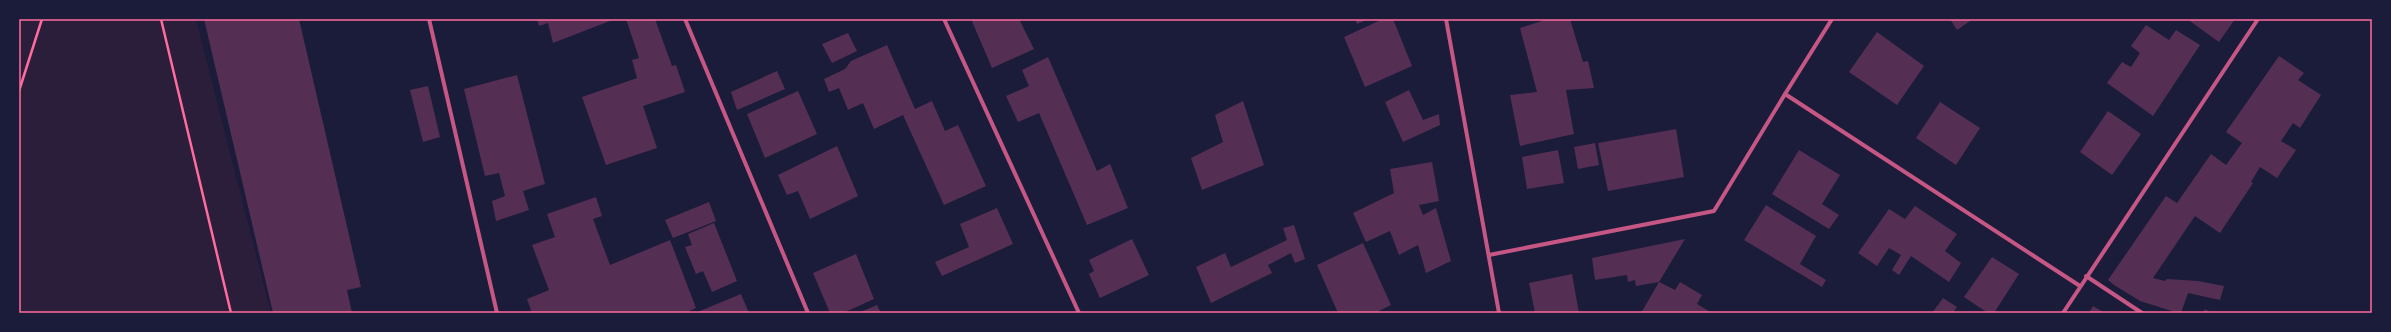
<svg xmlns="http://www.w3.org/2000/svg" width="2391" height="332" font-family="Mulish,sans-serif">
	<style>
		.green { fill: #2a1e3b }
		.building { fill: #542f53 }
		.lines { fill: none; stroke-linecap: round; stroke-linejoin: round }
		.path { stroke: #ff6b9d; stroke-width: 2.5 }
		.minor { stroke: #c65784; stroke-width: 4 }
		.neatline { fill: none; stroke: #ff6b9d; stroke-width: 1.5 }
	</style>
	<rect width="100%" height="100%" fill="#1b1b3a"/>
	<!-- green -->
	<polygon class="green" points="19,19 196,19 271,313 19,313"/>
	<!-- building -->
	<g class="building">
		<polygon points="204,19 299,19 361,287 347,290 352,313 273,313"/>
		<polygon points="537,19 615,19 553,43 548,23 539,26"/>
		<polygon points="626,19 655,19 672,66 676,65 685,92 643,106 657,148 606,165 582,97 637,78 632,60 639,58"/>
		<polygon points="971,19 1019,19 1034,49 992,68"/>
		<polygon points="1355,19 1369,19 1357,24"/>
		<polygon points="1383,19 1393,19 1412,66 1365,87 1344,37"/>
		<polygon points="1548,19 1570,19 1583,62 1588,61 1594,88 1566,90 1574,134 1520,146 1510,95 1537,92 1520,28"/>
		<polygon points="1950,19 1973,19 1957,30"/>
		<polygon points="2187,19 2235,19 2219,42"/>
		<polygon points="2146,25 2169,40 2176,30 2200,45 2153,116 2107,83 2122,62 2131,67 2140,53 2131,46"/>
		<polygon points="1877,32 1924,66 1897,105 1849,72"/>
		<polygon points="848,33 857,51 832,63 822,44"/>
		<polygon points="887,45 915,109 932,101 945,131 958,125 986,186 944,205 903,115 874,129 863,103 848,110 839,88 829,92 824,79 845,69 851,61"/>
		<polygon points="2279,56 2304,73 2298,80 2321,95 2300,128 2293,123 2281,141 2296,150 2277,178 2260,167 2251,182 2253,183 2220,233 2195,216 2153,278 2165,281 2167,279 2198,281 2224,286 2220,300 2188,293 2181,313 2178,313 2140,301 2114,285 2108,280 2166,196 2177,203 2211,154 2226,165 2242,143 2226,132"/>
		<polygon points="1048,57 1097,171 1110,164 1128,208 1087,225 1039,113 1018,122 1006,96 1029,86 1022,70"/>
		<polygon points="777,71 785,89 737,110 731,92"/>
		<polygon points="517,75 545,184 523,191 529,210 496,221 492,201 505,196 499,173 485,176 464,89"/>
		<polygon points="428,86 440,137 423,142 410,90"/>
		<polygon points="1409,90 1423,120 1439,114 1440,125 1403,142 1385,102"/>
		<polygon points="798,91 817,134 765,158 747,114"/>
		<polygon points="1243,101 1264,165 1202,190 1191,158 1223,142 1215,115"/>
		<polygon points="1940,102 1980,128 1956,165 1916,138"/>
		<polygon points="2108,111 2141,134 2112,175 2080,152"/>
		<polygon points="1676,129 1684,177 1608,191 1598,143"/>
		<polygon points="1595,143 1599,165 1578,169 1574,147"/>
		<polygon points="837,146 858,196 810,219 798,191 787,195 778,175"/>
		<polygon points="1558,150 1564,183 1527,189 1522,157"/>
		<polygon points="1799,150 1840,175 1822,204 1839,215 1829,229 1772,194"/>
		<polygon points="1432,162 1439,201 1419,205 1423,215 1436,208 1451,261 1426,273 1418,245 1399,255 1390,231 1366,242 1353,213 1394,193 1390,169"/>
		<polygon points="596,197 602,216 593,219 610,265 670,240 696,308 685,313 532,313 527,299 549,290 532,245 555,237 547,214"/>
		<polygon points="709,202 716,221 673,238 665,220"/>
		<polygon points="1766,205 1816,236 1800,264 1826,280 1822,287 1744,240"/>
		<polygon points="1915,206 1957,234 1945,251 1961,263 1949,282 1911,256 1899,275 1892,270 1901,255 1889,248 1877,266 1858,253 1889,209 1905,219"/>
		<polygon points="997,208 1013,244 942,276 935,262 969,247 960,224"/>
		<polygon points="714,223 737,281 712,292 703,271 696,274 685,247 692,245 688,234"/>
		<polygon points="1294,225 1305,259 1295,263 1291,253 1268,265 1272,273 1211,303 1196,267 1225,253 1231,267 1287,240 1283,228"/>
		<polygon points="1132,239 1149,275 1100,298 1089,274 1094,271 1089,260"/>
		<polygon points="1685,239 1659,282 1636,286 1635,280 1628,282 1627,275 1595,280 1592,258"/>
		<polygon points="1363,243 1391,305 1375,313 1338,313 1317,265"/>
		<polygon points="856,254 874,299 843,313 830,313 813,273"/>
		<polygon points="1992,257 2019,274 1994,313 1988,313 1964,297"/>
		<polygon points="1572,274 1579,313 1535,313 1529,283"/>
		<polygon points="1659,282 1675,290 1680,282 1702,295 1697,304 1712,313 1641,313"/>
		<polygon points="741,294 749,313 695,313"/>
		<polygon points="1943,298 1957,307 1953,313 1932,313"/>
		<polygon points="877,305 881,313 858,313"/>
		<polygon points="2093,306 2105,313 2089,313"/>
		<polygon points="2205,309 2211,313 2203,313"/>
	</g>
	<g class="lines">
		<!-- path -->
		<g class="path">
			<polyline points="161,19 231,313"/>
			<polyline points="19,91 42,19"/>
		</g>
		<!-- minor -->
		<g class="minor">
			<polyline points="429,19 497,313"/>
			<polyline points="685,19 808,313"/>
			<polyline points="944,19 1079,313"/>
			<polyline points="1446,19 1499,313"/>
			<polyline points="1785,94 1832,19"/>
			<polyline points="1489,255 1714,211 1785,94 2080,286"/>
			<polyline points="2086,276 2142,313"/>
			<polyline points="2063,313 2258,19"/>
		</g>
	</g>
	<!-- border -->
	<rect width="2391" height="332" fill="none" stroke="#1b1b3a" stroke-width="40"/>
	<rect x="20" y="20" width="2351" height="292" class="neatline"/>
</svg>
